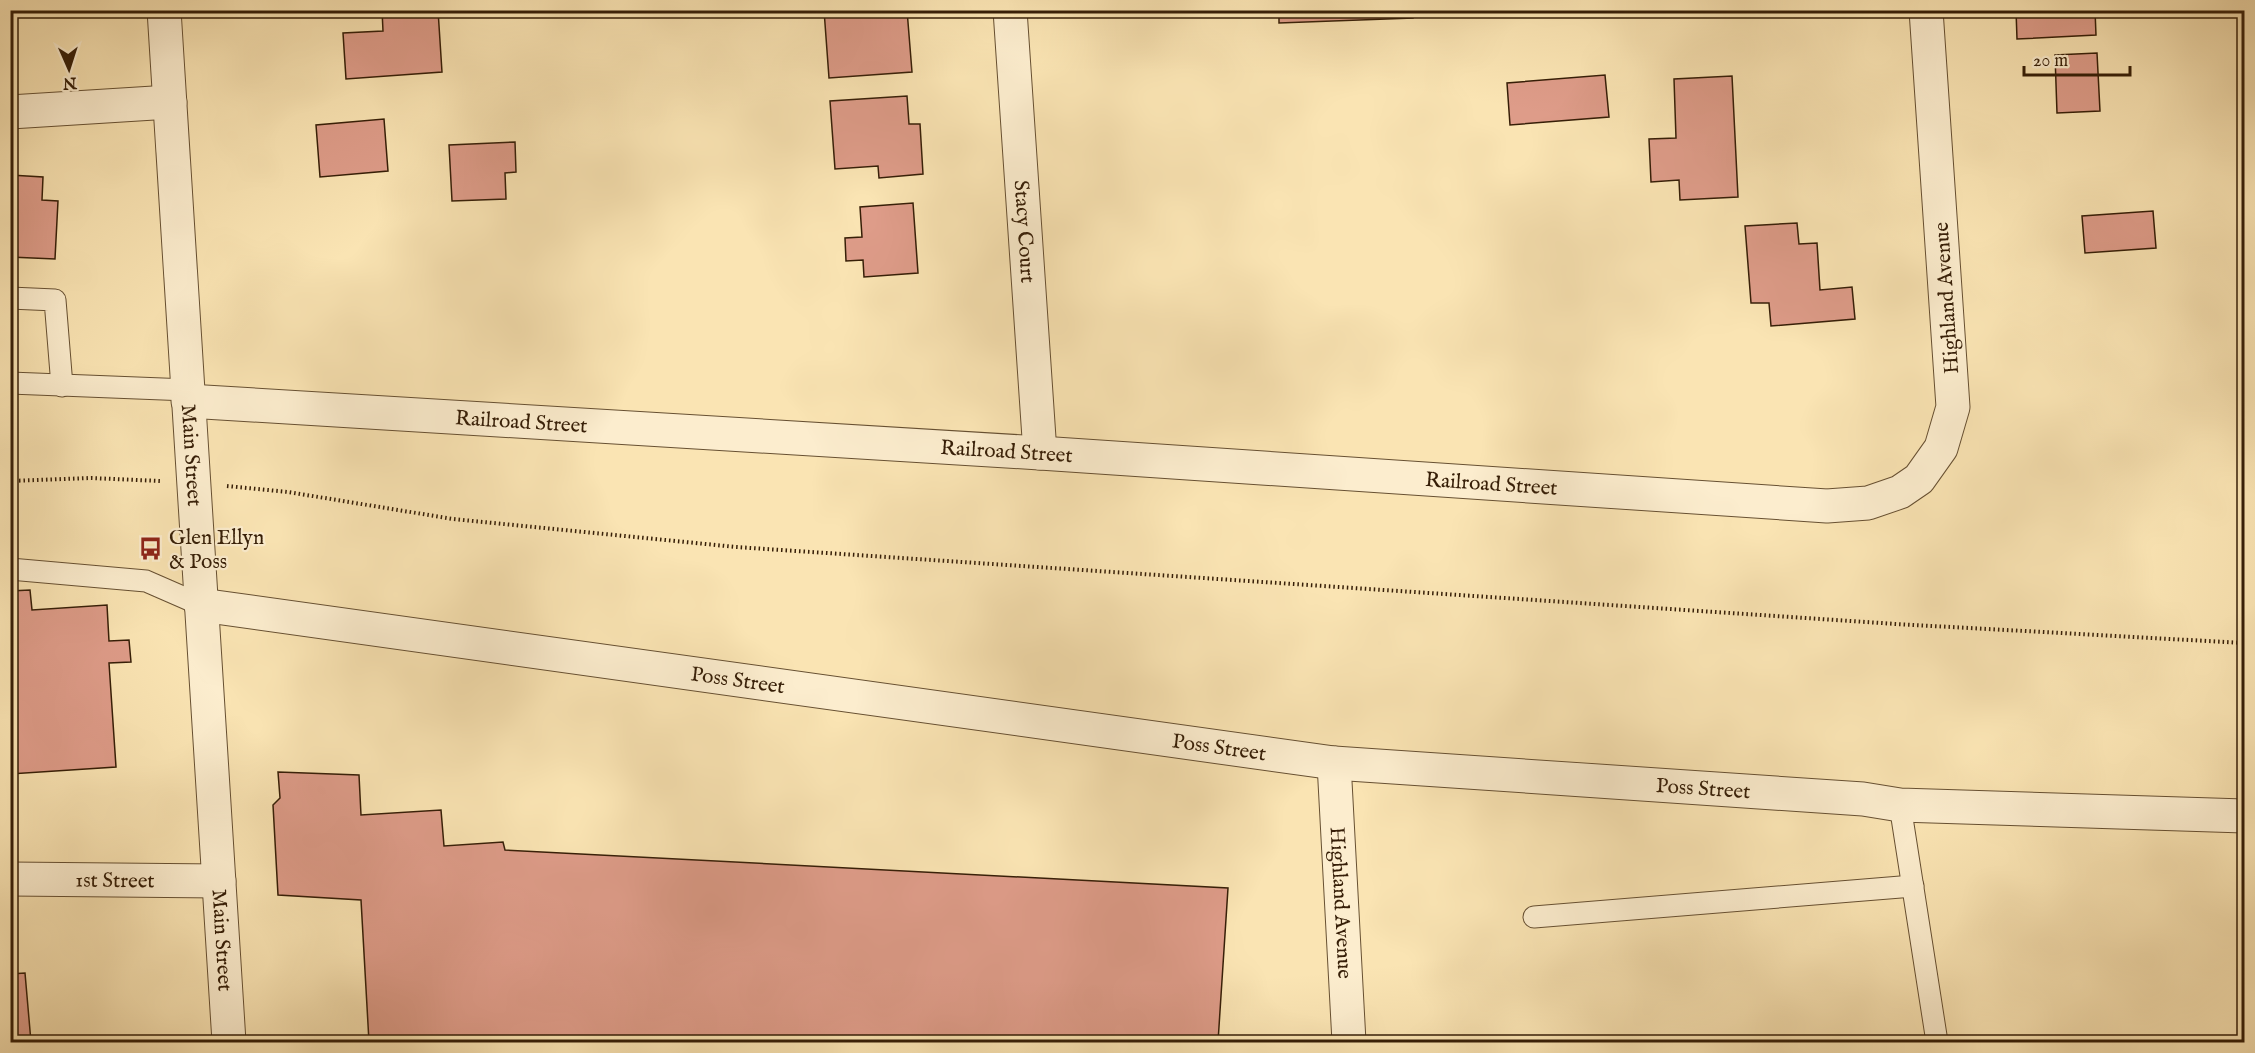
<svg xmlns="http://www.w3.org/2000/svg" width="2255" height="1053" font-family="'IM FELL English',serif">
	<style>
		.building { fill: #de9c89; stroke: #361e07; stroke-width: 1.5 }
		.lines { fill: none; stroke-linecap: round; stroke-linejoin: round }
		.service-casing { stroke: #675032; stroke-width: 23 }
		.minor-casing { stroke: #675032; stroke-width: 35 }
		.tertiary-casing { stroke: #675032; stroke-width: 35 }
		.path { stroke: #361e07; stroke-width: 4; stroke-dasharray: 1.5 3; stroke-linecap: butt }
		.service { stroke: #fcedce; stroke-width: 21 }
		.minor { stroke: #fcedce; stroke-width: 33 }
		.tertiary { stroke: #fcedce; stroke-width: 33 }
		.labels { text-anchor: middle; stroke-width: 4.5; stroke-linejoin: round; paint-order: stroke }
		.street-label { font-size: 21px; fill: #361e07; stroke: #fcedce }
		.poi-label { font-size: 21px; fill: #361e07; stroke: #fcedce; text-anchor: start }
	</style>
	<rect width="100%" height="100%" fill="#fae4b3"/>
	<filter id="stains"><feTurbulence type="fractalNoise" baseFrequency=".00333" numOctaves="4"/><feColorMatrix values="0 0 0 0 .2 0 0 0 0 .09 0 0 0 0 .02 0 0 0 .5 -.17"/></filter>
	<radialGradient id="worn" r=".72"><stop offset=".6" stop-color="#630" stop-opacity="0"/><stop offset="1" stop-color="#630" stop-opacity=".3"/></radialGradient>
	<!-- building -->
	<g class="building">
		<polygon points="10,10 15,10 16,54 10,54"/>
		<polygon points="382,10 438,10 442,72 346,79 343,33 383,31"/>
		<polygon points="824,10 907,10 912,72 829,78"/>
		<polygon points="1279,10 1413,10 1413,18 1279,23"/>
		<polygon points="2016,10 2095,10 2096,35 2017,39"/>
		<polygon points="2097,53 2100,111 2057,113 2055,55"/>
		<polygon points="1605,75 1609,117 1510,125 1507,83"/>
		<polygon points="1732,76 1738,197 1680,200 1679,180 1651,182 1649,139 1676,138 1674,79"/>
		<polygon points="907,96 909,124 920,124 923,174 879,178 878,166 835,169 830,101"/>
		<polygon points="384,119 388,171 320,177 316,125"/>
		<polygon points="515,142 516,172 505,173 506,199 452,201 449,145"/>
		<polygon points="10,175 43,177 42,200 58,201 55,259 10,257"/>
		<polygon points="913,203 918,273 864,277 863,260 846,261 845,238 862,237 860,207"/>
		<polygon points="2153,211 2156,248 2085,253 2082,216"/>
		<polygon points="1797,223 1799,244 1817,243 1820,290 1852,287 1855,319 1771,326 1769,303 1751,303 1745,226"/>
		<polygon points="30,590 32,610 107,605 109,641 129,640 131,662 109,663 116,767 10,774 10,591"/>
		<polygon points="278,772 359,775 361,815 441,810 444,846 503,842 505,850 1228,888 1218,1042 369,1042 361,900 278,895 273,805 280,798"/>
		<polygon points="25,973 31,1042 10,1042 10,974"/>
	</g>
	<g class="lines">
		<defs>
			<g id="service">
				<polyline points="10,298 55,300 62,386"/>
				<polyline points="10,383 188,390"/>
				<polyline points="10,569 146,581 201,605"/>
				<polyline points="1900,805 1937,1042"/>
				<polyline points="1534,917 1913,886"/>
			</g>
			<g id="minor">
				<path id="s1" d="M1010,10L1040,453"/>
				<polyline points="10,112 170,102"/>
				<path id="s2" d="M188,401L1040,453L1827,506L1868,503L1900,492L1919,479L1941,448L1953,407L1926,10"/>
				<path id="s3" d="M201,605L1334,763L1863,799L1900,805L2244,816"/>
				<path id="s4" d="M1334,763L1349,1042"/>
				<path id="s5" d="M10,879L219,881"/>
			</g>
			<g id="tertiary">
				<path id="s6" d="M164,10L229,1042"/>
			</g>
		</defs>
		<!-- service casing -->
		<use href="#service" class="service-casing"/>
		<!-- minor casing -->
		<use href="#minor" class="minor-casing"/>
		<!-- tertiary casing -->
		<use href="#tertiary" class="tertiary-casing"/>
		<!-- path -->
		<g class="path">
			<polyline points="10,481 91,478 160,481"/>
			<polyline points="227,486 288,492 453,519 736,547 1896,624 2244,643"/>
		</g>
		<!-- service -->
		<use href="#service" class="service"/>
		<!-- minor -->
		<use href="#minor" class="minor"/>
		<!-- tertiary -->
		<use href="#tertiary" class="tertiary"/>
	</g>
	<!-- icons -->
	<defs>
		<symbol id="bus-bare" viewBox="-9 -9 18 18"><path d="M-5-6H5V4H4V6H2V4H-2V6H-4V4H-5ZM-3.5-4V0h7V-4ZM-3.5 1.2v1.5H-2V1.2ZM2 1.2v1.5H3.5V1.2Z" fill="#8f2418" stroke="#fcedce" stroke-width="2.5" paint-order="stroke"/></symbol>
	</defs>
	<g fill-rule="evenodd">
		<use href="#bus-bare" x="134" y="532" width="33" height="33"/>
	</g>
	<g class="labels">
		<!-- street labels -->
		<g class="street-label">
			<text dy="7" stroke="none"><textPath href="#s1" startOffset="222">Stacy Court</textPath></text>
			<text transform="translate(1946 298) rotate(-94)" y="7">Highland Avenue</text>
			<text dy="7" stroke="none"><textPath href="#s2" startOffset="334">Railroad Street</textPath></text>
			<text dy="7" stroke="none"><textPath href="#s2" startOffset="820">Railroad Street</textPath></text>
			<text dy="7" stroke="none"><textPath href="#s6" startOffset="446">Main Street</textPath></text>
			<text dy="7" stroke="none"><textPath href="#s2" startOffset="1306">Railroad Street</textPath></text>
			<text dy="7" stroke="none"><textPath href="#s3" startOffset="542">Poss Street</textPath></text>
			<text dy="7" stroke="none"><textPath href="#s3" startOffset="1028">Poss Street</textPath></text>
			<text dy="7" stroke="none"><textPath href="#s3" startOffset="1514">Poss Street</textPath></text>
			<text dy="7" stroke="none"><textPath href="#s5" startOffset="105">1st Street</textPath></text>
			<text dy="7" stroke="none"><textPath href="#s4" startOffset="140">Highland Avenue</textPath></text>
			<text dy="7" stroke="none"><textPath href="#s6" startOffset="932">Main Street</textPath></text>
		</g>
		<!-- poi labels -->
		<g class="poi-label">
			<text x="169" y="544">Glen Ellyn<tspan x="169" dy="24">&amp; Poss</tspan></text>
		</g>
	</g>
	<!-- margin -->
	<rect width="2255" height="1053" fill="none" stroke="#fae4b3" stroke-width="36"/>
	<rect x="12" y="12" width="2231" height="1029" fill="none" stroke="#361e07" stroke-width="3"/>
	<rect x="18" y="18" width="2219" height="1017" fill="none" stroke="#361e07" stroke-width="1.5"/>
	<!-- north arrow -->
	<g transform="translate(69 69) rotate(177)" stroke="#fcedce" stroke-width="4.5" paint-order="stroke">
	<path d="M0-4.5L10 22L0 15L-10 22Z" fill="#361e07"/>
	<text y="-9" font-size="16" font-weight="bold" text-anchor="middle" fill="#361e07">N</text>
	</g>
	<!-- scale -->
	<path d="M2024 66v9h106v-9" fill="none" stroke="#361e07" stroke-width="3"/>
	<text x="2033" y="66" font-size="18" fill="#361e07" stroke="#fcedce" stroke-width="4.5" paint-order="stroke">20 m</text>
	<rect width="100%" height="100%" filter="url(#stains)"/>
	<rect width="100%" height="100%" fill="url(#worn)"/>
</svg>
